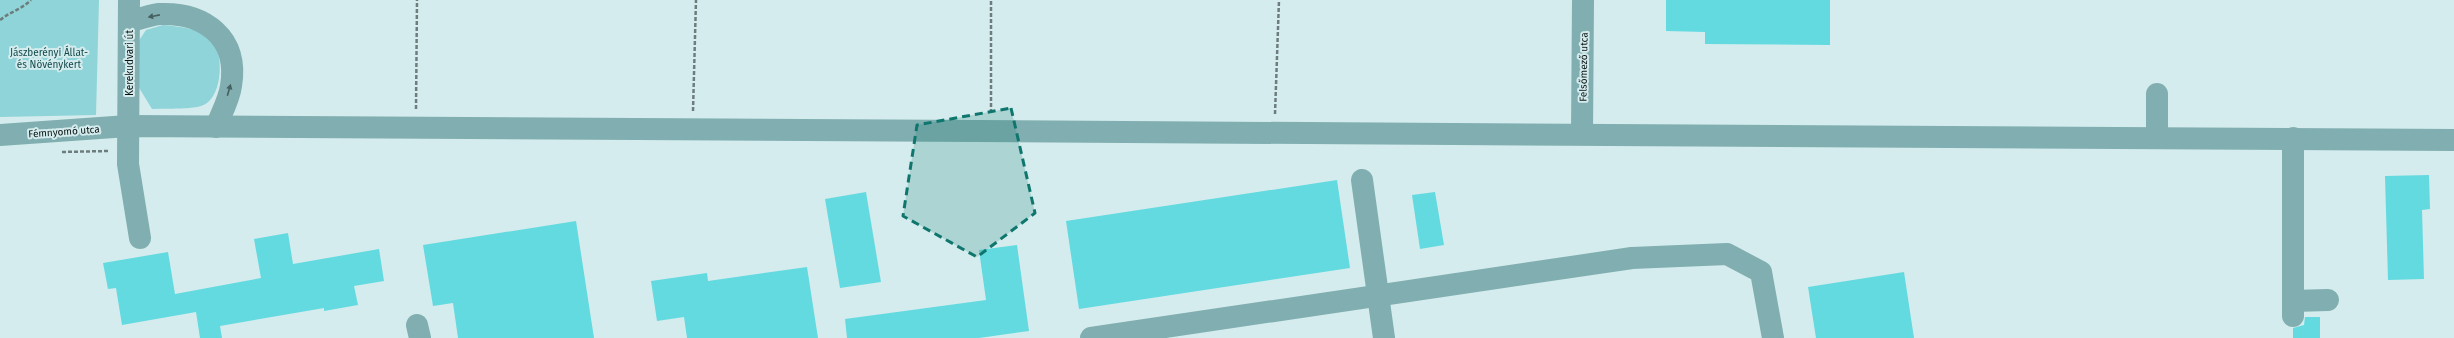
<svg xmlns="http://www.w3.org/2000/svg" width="2454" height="338" font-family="'Fira Sans',sans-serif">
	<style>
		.green { fill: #8ed4d8 }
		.building { fill: #63dae0 }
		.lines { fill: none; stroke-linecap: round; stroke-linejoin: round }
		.path { stroke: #6d7d7e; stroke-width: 2.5; stroke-dasharray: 4 2; stroke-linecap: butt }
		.minor { stroke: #81aeb0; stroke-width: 22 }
		.oneway { fill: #456061 }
		.marked { fill: #0f766e; fill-opacity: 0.2; stroke: #0f766e; stroke-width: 3; stroke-dasharray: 8 5; stroke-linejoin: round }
		.labels { text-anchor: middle; stroke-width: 4; stroke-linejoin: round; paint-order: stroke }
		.park-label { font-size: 10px; fill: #13494b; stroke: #d4eced }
		.street-label { font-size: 10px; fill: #091112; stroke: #d4eced }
	</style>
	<rect width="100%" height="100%" fill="#d4eced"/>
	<!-- green -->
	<g class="green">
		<polygon points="0,0 99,0 96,115 0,117"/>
		<path d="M163,25C179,27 204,28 214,43C224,58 222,100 201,106C186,110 167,108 152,109L138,86L136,45L146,30Z"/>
	</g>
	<!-- building -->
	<g class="building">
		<polygon points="1666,0 1830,0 1830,45 1705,44 1705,32 1666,31"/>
		<polygon points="2429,175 2430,209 2422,210 2424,279 2388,280 2385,176"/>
		<polygon points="1337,180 1350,268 1079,309 1066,221"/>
		<polygon points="866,192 881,282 840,288 825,199"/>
		<polygon points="1435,192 1444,245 1420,249 1412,195"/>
		<polygon points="576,221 594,338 458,338 453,303 433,306 423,245"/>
		<polygon points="288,233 293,264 379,249 384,281 354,286 358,305 324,311 324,308 220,326 222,338 200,338 196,312 122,325 116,288 108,289 103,263 168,252 175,294 261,278 254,239"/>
		<polygon points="1017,245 1029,331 979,338 847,338 845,319 986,300 979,250"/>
		<polygon points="807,267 818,338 687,338 684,317 657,321 651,281 707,273 708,281"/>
		<polygon points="1904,272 1914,338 1816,338 1808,287"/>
		<polygon points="2305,317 2320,317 2320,338 2293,338 2293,328 2304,325"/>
	</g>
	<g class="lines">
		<!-- path -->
		<g class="path">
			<path d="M0,20C10,12 22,9 31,0"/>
			<polyline points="416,109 417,0"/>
			<polyline points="693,111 696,0"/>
			<polyline points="991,113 991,0"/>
			<polyline points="1275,114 1279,0"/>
			<polyline points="62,152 109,151"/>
		</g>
		<!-- minor -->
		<g class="minor">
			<polyline points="129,0 128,164 140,238"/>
			<path d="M129,22C139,19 150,15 159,14C205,12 239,38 231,86C229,100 221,114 216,127"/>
			<polyline points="2157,94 2157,138"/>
			<polyline points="1582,134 1583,0"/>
			<polyline points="0,135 128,126 2454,140"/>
			<polyline points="1362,180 1384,338"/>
			<polyline points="2293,301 2328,300"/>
			<polyline points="2293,316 2293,138"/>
			<polyline points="417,325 420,338"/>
			<polyline points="1091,338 1632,258 1727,254 1761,272 1773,338"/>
		</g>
	</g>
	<!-- one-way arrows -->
	<defs><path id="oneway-solid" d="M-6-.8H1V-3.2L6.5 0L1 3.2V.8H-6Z"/></defs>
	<g class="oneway">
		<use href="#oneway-solid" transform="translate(154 16) rotate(169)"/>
		<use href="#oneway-solid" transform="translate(229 90) rotate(-74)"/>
	</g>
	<!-- marked area -->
	<path class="marked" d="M1011,108L1035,213L977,257L903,216L917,125Z"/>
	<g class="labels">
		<!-- park labels -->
		<g class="park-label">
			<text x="49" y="56">Jászberényi Állat-<tspan x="49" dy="12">és Növénykert</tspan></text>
		</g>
		<!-- street labels -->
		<g class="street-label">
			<text transform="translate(129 63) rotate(-90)" y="4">Kerekudvari út</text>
			<text transform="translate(1583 67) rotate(-89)" y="4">Felsőmező utca</text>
			<text transform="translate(64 131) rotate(-4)" y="4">Fémnyomó utca</text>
		</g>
	</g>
</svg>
